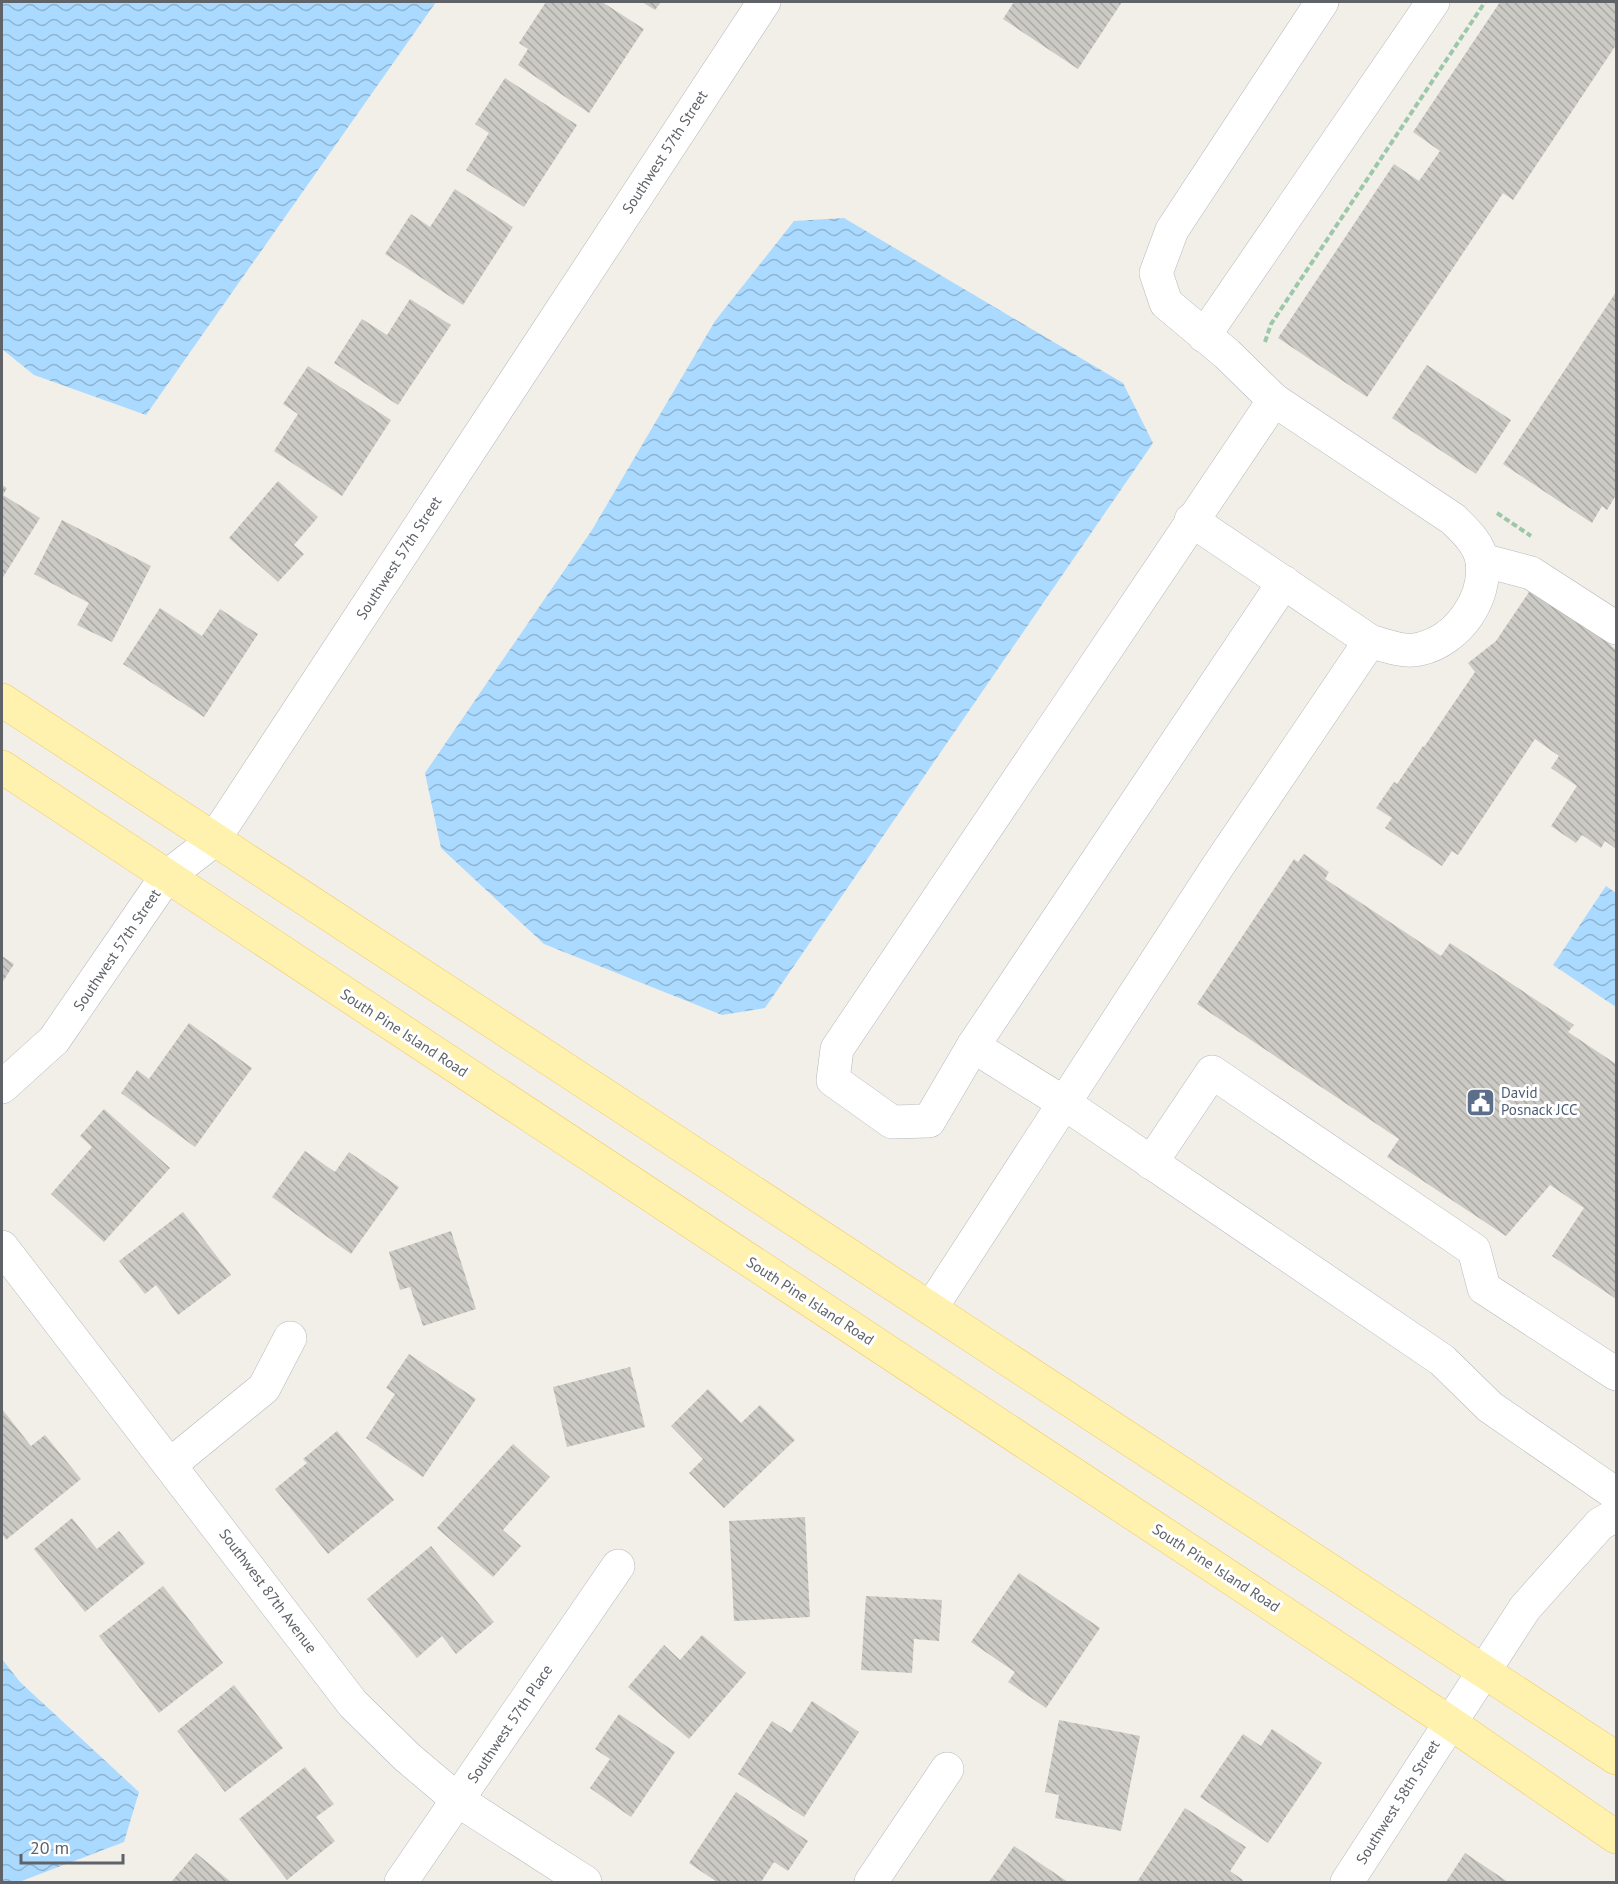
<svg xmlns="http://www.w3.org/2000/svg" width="1618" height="1884" font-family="'PT Sans',sans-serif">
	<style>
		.water { fill: url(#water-waves) }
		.building { fill: url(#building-back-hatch) }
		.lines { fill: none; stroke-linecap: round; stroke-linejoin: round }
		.minor-casing { stroke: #b5b8bc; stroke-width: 34 }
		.major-casing { stroke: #f2c960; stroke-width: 34 }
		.path { stroke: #9cc7a9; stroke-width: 4; stroke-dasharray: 6 3; stroke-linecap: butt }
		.minor { stroke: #fff; stroke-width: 33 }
		.major { stroke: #fff2af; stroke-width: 33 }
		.labels { text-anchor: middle; stroke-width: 6; stroke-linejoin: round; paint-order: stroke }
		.street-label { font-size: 15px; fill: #5f6368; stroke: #fff }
		.service-label { font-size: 15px; fill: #4e5e75; stroke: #fff; text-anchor: start }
	</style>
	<defs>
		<pattern id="water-waves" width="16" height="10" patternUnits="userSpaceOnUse" patternTransform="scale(1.5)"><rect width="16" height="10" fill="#aadaff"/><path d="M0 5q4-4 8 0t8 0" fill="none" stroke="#8eb4d2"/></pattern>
		<pattern id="building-back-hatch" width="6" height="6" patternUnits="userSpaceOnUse" patternTransform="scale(1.5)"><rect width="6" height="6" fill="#cccac5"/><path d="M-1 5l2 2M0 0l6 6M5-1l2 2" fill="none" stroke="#a9a8a4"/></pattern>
	</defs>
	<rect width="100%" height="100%" fill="#f1efe8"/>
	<!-- water -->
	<g class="water">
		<polygon points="2,2 436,2 146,415 34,375 2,349"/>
		<polygon points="844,218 1123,383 1153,443 765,1008 722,1015 544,944 441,848 425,773 592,530 715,321 794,221"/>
		<polygon points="1606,886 1616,893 1616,1007 1553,965"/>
		<polygon points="2,1659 20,1682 139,1792 124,1842 19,1882 2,1882"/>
	</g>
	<!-- building -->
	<g class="building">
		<polygon points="546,2 602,2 644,29 589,113 518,65 528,49 519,43"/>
		<polygon points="642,2 661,2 655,10"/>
		<polygon points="1014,2 1122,2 1078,69 1003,19"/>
		<polygon points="1500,2 1613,2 1616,4 1616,45 1513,200 1503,193 1367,397 1278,338 1394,164 1419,181 1440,151 1413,132"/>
		<polygon points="505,78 577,125 524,207 466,170 489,133 475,124"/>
		<polygon points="455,189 513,227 463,305 385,254 411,214 430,227"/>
		<polygon points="1616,292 1616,495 1607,510 1602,506 1592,523 1503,464"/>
		<polygon points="410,299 451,325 398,405 334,363 362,319 387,335"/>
		<polygon points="1427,365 1511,420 1476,474 1392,418"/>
		<polygon points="308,366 391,420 342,496 274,451 298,414 283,404"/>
		<polygon points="278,481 318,517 294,545 304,554 278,582 229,538"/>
		<polygon points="2,485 7,488 3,495 40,518 2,579"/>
		<polygon points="62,520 151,566 112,642 77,625 89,603 34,574"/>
		<polygon points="1533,586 1578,616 1616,650 1616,849 1605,841 1601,848 1582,835 1576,843 1551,826 1577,786 1551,768 1559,756 1535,739 1458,855 1452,851 1442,866 1385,828 1392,818 1376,808 1394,782 1397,784 1423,746 1424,747 1475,672 1468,663 1496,641"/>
		<polygon points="160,608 202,636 220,609 258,634 204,717 123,664"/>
		<polygon points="1304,854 1329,872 1325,879 1441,956 1450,943 1574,1025 1568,1032 1616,1064 1616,1299 1552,1256 1584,1208 1550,1185 1506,1236 1387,1157 1399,1139 1197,1004 1294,859 1298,862"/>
		<polygon points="2,956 14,964 2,983"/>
		<polygon points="189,1023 252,1068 195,1147 121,1093 137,1070 149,1079"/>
		<polygon points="104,1109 170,1168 104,1242 51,1194 92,1147 80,1136"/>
		<polygon points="305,1151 335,1172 349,1152 399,1187 351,1254 272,1197"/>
		<polygon points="183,1212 231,1275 178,1315 156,1285 145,1294 119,1261"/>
		<polygon points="451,1231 476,1309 423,1326 410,1287 400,1290 389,1252"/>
		<polygon points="409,1354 476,1399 423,1477 366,1438 395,1394 386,1388"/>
		<polygon points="630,1367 645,1427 567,1447 553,1387"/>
		<polygon points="708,1389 741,1423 760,1405 795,1440 724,1508 689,1473 703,1459 671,1426"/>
		<polygon points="2,1409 31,1446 45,1435 81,1479 6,1540 2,1534"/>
		<polygon points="337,1431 394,1500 328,1554 275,1489 307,1463 303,1459"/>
		<polygon points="513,1444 550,1477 503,1530 521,1546 493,1577 437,1528"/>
		<polygon points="805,1517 810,1617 734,1621 729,1521"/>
		<polygon points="72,1518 97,1549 119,1531 145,1563 85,1612 34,1549"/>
		<polygon points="431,1546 494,1622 456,1654 442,1636 417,1658 367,1599"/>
		<polygon points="1019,1573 1100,1628 1046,1708 1008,1682 1015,1672 971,1642"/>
		<polygon points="163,1586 223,1663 159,1713 99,1636"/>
		<polygon points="866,1596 942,1600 939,1641 914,1639 912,1673 861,1670"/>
		<polygon points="702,1635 746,1673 689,1739 628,1687 664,1645 680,1660"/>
		<polygon points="234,1685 283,1748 225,1792 177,1731"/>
		<polygon points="812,1701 859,1732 804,1817 738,1774 772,1721 791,1733"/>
		<polygon points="619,1714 675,1752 631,1817 590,1788 610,1759 595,1749"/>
		<polygon points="1059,1720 1140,1736 1121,1831 1055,1818 1059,1795 1045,1792"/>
		<polygon points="1272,1729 1322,1763 1268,1843 1200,1797 1243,1734 1261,1746"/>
		<polygon points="305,1767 334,1804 316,1817 335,1841 287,1880 239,1819"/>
		<polygon points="736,1792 808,1841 788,1871 774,1862 761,1882 717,1882 689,1863"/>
		<polygon points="1185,1808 1246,1847 1230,1871 1243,1880 1241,1882 1137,1882"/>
		<polygon points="1014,1846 1068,1882 989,1882"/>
		<polygon points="196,1853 231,1882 171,1882"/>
		<polygon points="1465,1853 1508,1882 1446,1882"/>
	</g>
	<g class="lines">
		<defs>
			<g id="minor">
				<polyline points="1204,336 1433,2"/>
				<polyline points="1274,400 837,1049 833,1080 892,1122 929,1121 973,1046 1284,582"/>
				<path d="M1191,520L1370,641C1386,646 1405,653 1420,649C1458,640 1487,599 1482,561C1479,543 1465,531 1453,519L1274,400L1227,354L1166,303L1156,273L1172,230L1322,2"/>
				<polyline points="1482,560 1531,573 1616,628"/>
				<polyline points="973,1046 1064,1103 1442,1360 1490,1407 1616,1494"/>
				<polyline points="2,1087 54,1040 166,877 213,841 764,2"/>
				<polyline points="1151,1163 1212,1072 1474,1250 1484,1288 1616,1374"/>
				<polyline points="2,1247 353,1704 407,1757 459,1801 585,1882"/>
				<polyline points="931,1308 1218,866 1370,641"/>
				<polyline points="171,1464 264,1388 290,1338"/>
				<polyline points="401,1882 618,1566"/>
				<polyline points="871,1882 947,1769"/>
				<polyline points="1347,1882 1525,1608 1600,1524 1616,1515"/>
			</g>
			<g id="major">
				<polyline points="2,700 1616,1758"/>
				<polyline points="2,767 1449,1722 1616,1837"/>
			</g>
		</defs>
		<!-- minor casing -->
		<use href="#minor" class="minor-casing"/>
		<!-- major casing -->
		<use href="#major" class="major-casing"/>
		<!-- path -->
		<g class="path">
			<polyline points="1265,342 1271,324 1485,2"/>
			<polyline points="1497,513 1531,536"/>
		</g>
		<!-- minor -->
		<use href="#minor" class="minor"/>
		<!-- major -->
		<use href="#major" class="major"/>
	</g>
	<!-- icons -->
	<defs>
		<symbol id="civic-square" viewBox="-11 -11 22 22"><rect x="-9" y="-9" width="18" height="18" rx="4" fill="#5c6f8a" stroke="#fff"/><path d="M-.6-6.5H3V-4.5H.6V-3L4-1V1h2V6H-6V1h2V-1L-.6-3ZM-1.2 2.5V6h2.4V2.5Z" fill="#fff"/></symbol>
	</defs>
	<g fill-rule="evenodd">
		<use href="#civic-square" x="1464" y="1086" width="33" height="33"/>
	</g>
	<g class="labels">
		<!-- street labels -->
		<g class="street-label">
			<text transform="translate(665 152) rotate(-57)" y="5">Southwest 57th Street</text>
			<text transform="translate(399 558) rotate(-57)" y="5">Southwest 57th Street</text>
			<text transform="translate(117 950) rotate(-56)" y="5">Southwest 57th Street</text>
			<text transform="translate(404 1033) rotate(33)" y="5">South Pine Island Road</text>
			<text transform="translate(810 1301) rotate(33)" y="5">South Pine Island Road</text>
			<text transform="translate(1216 1568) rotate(33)" y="5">South Pine Island Road</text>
			<text transform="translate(268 1591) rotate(53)" y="5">Southwest 87th Avenue</text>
			<text transform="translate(510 1724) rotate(-56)" y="5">Southwest 57th Place</text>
			<text transform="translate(1398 1802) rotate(-58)" y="5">Southwest 58th Street</text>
		</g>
		<!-- service labels -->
		<g class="service-label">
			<text x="1501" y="1098">David<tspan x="1501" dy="17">Posnack JCC</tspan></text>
		</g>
	</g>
	<!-- border -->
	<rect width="1618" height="1884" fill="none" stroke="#5f6368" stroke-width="6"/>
	<!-- scale -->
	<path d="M21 1854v9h102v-9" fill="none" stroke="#5f6368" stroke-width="3"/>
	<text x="30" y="1854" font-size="18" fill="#5f6368" stroke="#ffffff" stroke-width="4.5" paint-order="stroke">20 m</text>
</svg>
